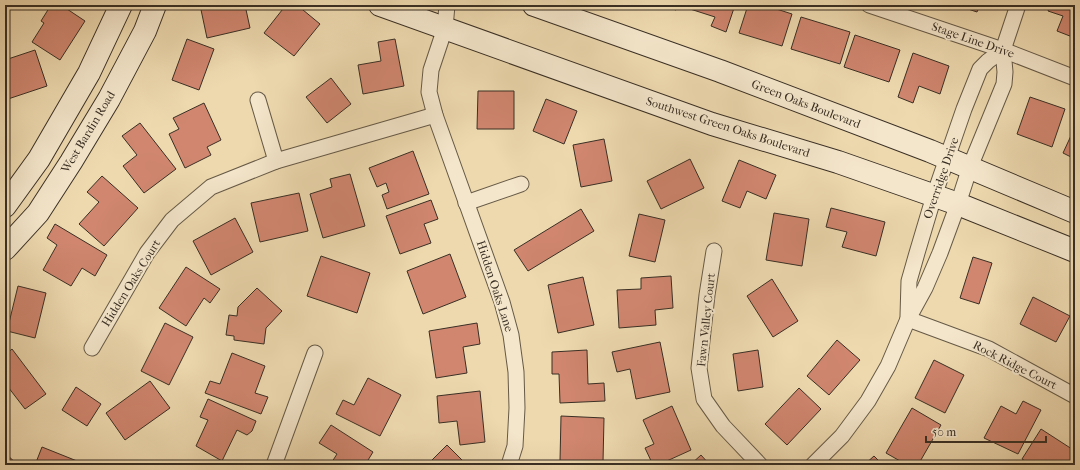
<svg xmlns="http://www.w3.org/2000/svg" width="1080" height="470" font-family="'IM FELL French Canon',serif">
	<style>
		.building { fill: #d0866f; stroke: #392f24 }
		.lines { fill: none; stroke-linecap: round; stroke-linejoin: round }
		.street-casing { stroke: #665a47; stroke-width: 17 }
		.secondary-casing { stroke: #392f24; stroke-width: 24 }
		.street { stroke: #f4e6cb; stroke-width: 15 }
		.secondary { stroke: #f4e6cb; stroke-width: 22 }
		.labels { text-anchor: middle; stroke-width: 4; stroke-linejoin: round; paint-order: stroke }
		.street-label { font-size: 12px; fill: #392f24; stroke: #f4e6cb }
	</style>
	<rect width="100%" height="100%" fill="#eed9af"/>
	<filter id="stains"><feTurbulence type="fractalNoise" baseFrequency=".005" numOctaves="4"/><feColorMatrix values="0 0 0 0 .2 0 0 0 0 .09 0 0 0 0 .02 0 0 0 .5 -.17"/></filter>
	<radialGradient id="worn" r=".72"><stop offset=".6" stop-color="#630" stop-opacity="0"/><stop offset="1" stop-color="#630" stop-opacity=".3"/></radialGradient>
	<!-- building -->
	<g class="building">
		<polygon points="51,5 61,5 85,21 60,60 32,42 44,23 41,21"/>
		<polygon points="200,5 245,5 250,28 207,38"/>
		<polygon points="286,5 297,5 320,24 294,56 264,33"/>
		<polygon points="659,5 677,5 676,10"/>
		<polygon points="688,5 735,5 726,32 711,26 715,17 687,8"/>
		<polygon points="748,5 764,5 792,14 782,46 739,33"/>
		<polygon points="956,5 980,5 977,12"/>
		<polygon points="1050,5 1075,5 1075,38 1057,31 1063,16 1048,11"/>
		<polygon points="801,17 850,32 840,64 791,49"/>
		<polygon points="855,35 900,50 889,82 844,67"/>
		<polygon points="187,39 214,49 199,90 172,80"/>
		<polygon points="395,39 404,86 363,94 358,65 381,61 378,42"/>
		<polygon points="35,50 47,86 5,100 5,60"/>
		<polygon points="913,53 949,66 940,94 919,86 913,103 898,97"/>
		<polygon points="331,78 351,104 327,123 306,97"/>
		<polygon points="478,91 514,91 514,129 477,129"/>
		<polygon points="1030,97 1065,109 1052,147 1017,134"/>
		<polygon points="546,99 577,111 564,144 533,131"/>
		<polygon points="204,103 221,140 207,147 211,155 185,168 169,134 179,129 173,118"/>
		<polygon points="140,123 176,169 144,193 123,166 137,155 122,136"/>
		<polygon points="1075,127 1075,159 1063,153"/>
		<polygon points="604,139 612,181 581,187 573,145"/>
		<polygon points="413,151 429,194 387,209 382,195 389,192 386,183 377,187 369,168"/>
		<polygon points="690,159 704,188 661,209 647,181"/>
		<polygon points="739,160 776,175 766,199 747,191 740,208 722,201"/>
		<polygon points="350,174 365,226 323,238 310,194 332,187 330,179"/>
		<polygon points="102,176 138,208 104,246 79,224 99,202 87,192"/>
		<polygon points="299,193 308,231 260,242 251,203"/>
		<polygon points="431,200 438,219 424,224 431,243 400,254 386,216"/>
		<polygon points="831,208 885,222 876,256 842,247 847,232 826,227"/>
		<polygon points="581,209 594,231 528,271 514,250"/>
		<polygon points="774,213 809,219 802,266 766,260"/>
		<polygon points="639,214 665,220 655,262 629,256"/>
		<polygon points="235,218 253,252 211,275 193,241"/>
		<polygon points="55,224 107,255 95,276 82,268 71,286 43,270 57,245 47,238"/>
		<polygon points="450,254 466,297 423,314 407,271"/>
		<polygon points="321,256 370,273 357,313 307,296"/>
		<polygon points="973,257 992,263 979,304 960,298"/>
		<polygon points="186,267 220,289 210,303 204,298 186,326 159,308"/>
		<polygon points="671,276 673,308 655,310 656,325 619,328 617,290 641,289 641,278"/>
		<polygon points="583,277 594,325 558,333 548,285"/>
		<polygon points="772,279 798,321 773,337 747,296"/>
		<polygon points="18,286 46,293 35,338 7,331"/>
		<polygon points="257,288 282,311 266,328 264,344 234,340 234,336 226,335 229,315 237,316 238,307"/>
		<polygon points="1033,297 1070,316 1056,342 1020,324"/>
		<polygon points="165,323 193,337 169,385 141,371"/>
		<polygon points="477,323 480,344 463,347 467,373 436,378 429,331"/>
		<polygon points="837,340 860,360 829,395 807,376"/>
		<polygon points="660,342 670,392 636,399 630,369 617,372 612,352"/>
		<polygon points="12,349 46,394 25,409 5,383 5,355"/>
		<polygon points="587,350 588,384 604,383 605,401 560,403 559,374 552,374 552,352"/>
		<polygon points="758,350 763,387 738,391 733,354"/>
		<polygon points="232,353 265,366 255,393 268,397 261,414 205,393 210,381 220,384"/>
		<polygon points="934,360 964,375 945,413 915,398"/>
		<polygon points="368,378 401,395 380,436 336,414 343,400 354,405"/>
		<polygon points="150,381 170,408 125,440 106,413"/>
		<polygon points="76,387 101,404 87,426 62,410"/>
		<polygon points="799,388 821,409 787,445 765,424"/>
		<polygon points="480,391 485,442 460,445 457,421 439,423 437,396"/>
		<polygon points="208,399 256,421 252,431 247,435 237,430 222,461 196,446 208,420 200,417"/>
		<polygon points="1023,401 1041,410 1018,454 984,438 1001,406 1016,414"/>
		<polygon points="672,406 691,450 658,465 653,465 645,448 654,444 643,420"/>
		<polygon points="912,408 941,425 918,465 907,465 886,453"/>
		<polygon points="561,416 604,418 603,462 560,461"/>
		<polygon points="331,425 373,452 365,465 330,465 337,454 319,443"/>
		<polygon points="1041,429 1075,451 1075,459 1071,465 1032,465 1022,459"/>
		<polygon points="447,445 467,465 427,465"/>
		<polygon points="42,447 87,465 35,465"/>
		<polygon points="5,453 18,465 5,465"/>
		<polygon points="701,455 710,465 690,465"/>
		<polygon points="874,456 883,465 864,465"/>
	</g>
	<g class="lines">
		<defs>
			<g id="street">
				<polyline points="447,5 445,28 431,70 429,92 435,115 502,302 511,335 516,372 517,408 515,446 509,465"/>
				<polyline points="869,5 1003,50 1075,78"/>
				<polyline points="258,100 276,161"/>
				<polyline points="466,203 521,184"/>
				<polyline points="714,251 707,295 699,368 704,399 723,426 760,465"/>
				<polyline points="908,316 909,281 917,253 934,196 964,109 980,69 988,61 1003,50"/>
				<polyline points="908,319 989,349 1075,396"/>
				<polyline points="92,348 147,253 172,220 211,187 276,161 435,115"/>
				<polyline points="274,465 315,353"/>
				<polyline points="813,465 842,436 868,401 888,366 908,319 925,288 940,253 958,204 970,167 1004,84 1005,72 1003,50 1018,5"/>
			</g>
			<g id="secondary">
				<polyline points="380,5 712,124 838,162 958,204 1075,251"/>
				<polyline points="534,5 720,71 930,151 1075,212"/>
				<polyline points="5,206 39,159 89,73 121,5"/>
				<polyline points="5,249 38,213 71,162 109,99 145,31 155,5"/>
			</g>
		</defs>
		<!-- street casing -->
		<use href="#street" class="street-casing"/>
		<!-- secondary casing -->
		<use href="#secondary" class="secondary-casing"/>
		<!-- street -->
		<use href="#street" class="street"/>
		<!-- secondary -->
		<use href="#secondary" class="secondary"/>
	</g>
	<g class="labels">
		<!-- street labels -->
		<g class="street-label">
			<text transform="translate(973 40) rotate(19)" y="4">Stage Line Drive</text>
			<text transform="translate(806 104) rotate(21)" y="4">Green Oaks Boulevard</text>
			<text transform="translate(728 127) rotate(18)" y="4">Southwest Green Oaks Boulevard</text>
			<text transform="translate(88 132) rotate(-59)" y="4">West Bardin Road</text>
			<text transform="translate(941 178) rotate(-71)" y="4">Overridge Drive</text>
			<text transform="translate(131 283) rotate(-58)" y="4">Hidden Oaks Court</text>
			<text transform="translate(495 286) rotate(72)" y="4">Hidden Oaks Lane</text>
			<text transform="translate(706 320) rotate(-84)" y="4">Fawn Valley Court</text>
			<text transform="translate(1015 365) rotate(27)" y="4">Rock Ridge Court</text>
		</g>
	</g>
	<!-- margin -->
	<rect width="1080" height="470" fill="none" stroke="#eed9af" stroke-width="20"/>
	<rect x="6" y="6" width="1068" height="458" fill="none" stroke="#392f24" stroke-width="2"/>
	<rect x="10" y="10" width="1060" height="450" fill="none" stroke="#392f24"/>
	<!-- scale -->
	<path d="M926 436v6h120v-6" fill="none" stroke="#392f24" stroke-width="2"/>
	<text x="932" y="436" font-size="12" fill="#392f24" stroke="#f4e6cb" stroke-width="3" paint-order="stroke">50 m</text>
	<rect width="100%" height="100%" filter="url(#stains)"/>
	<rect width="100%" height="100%" fill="url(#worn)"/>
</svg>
